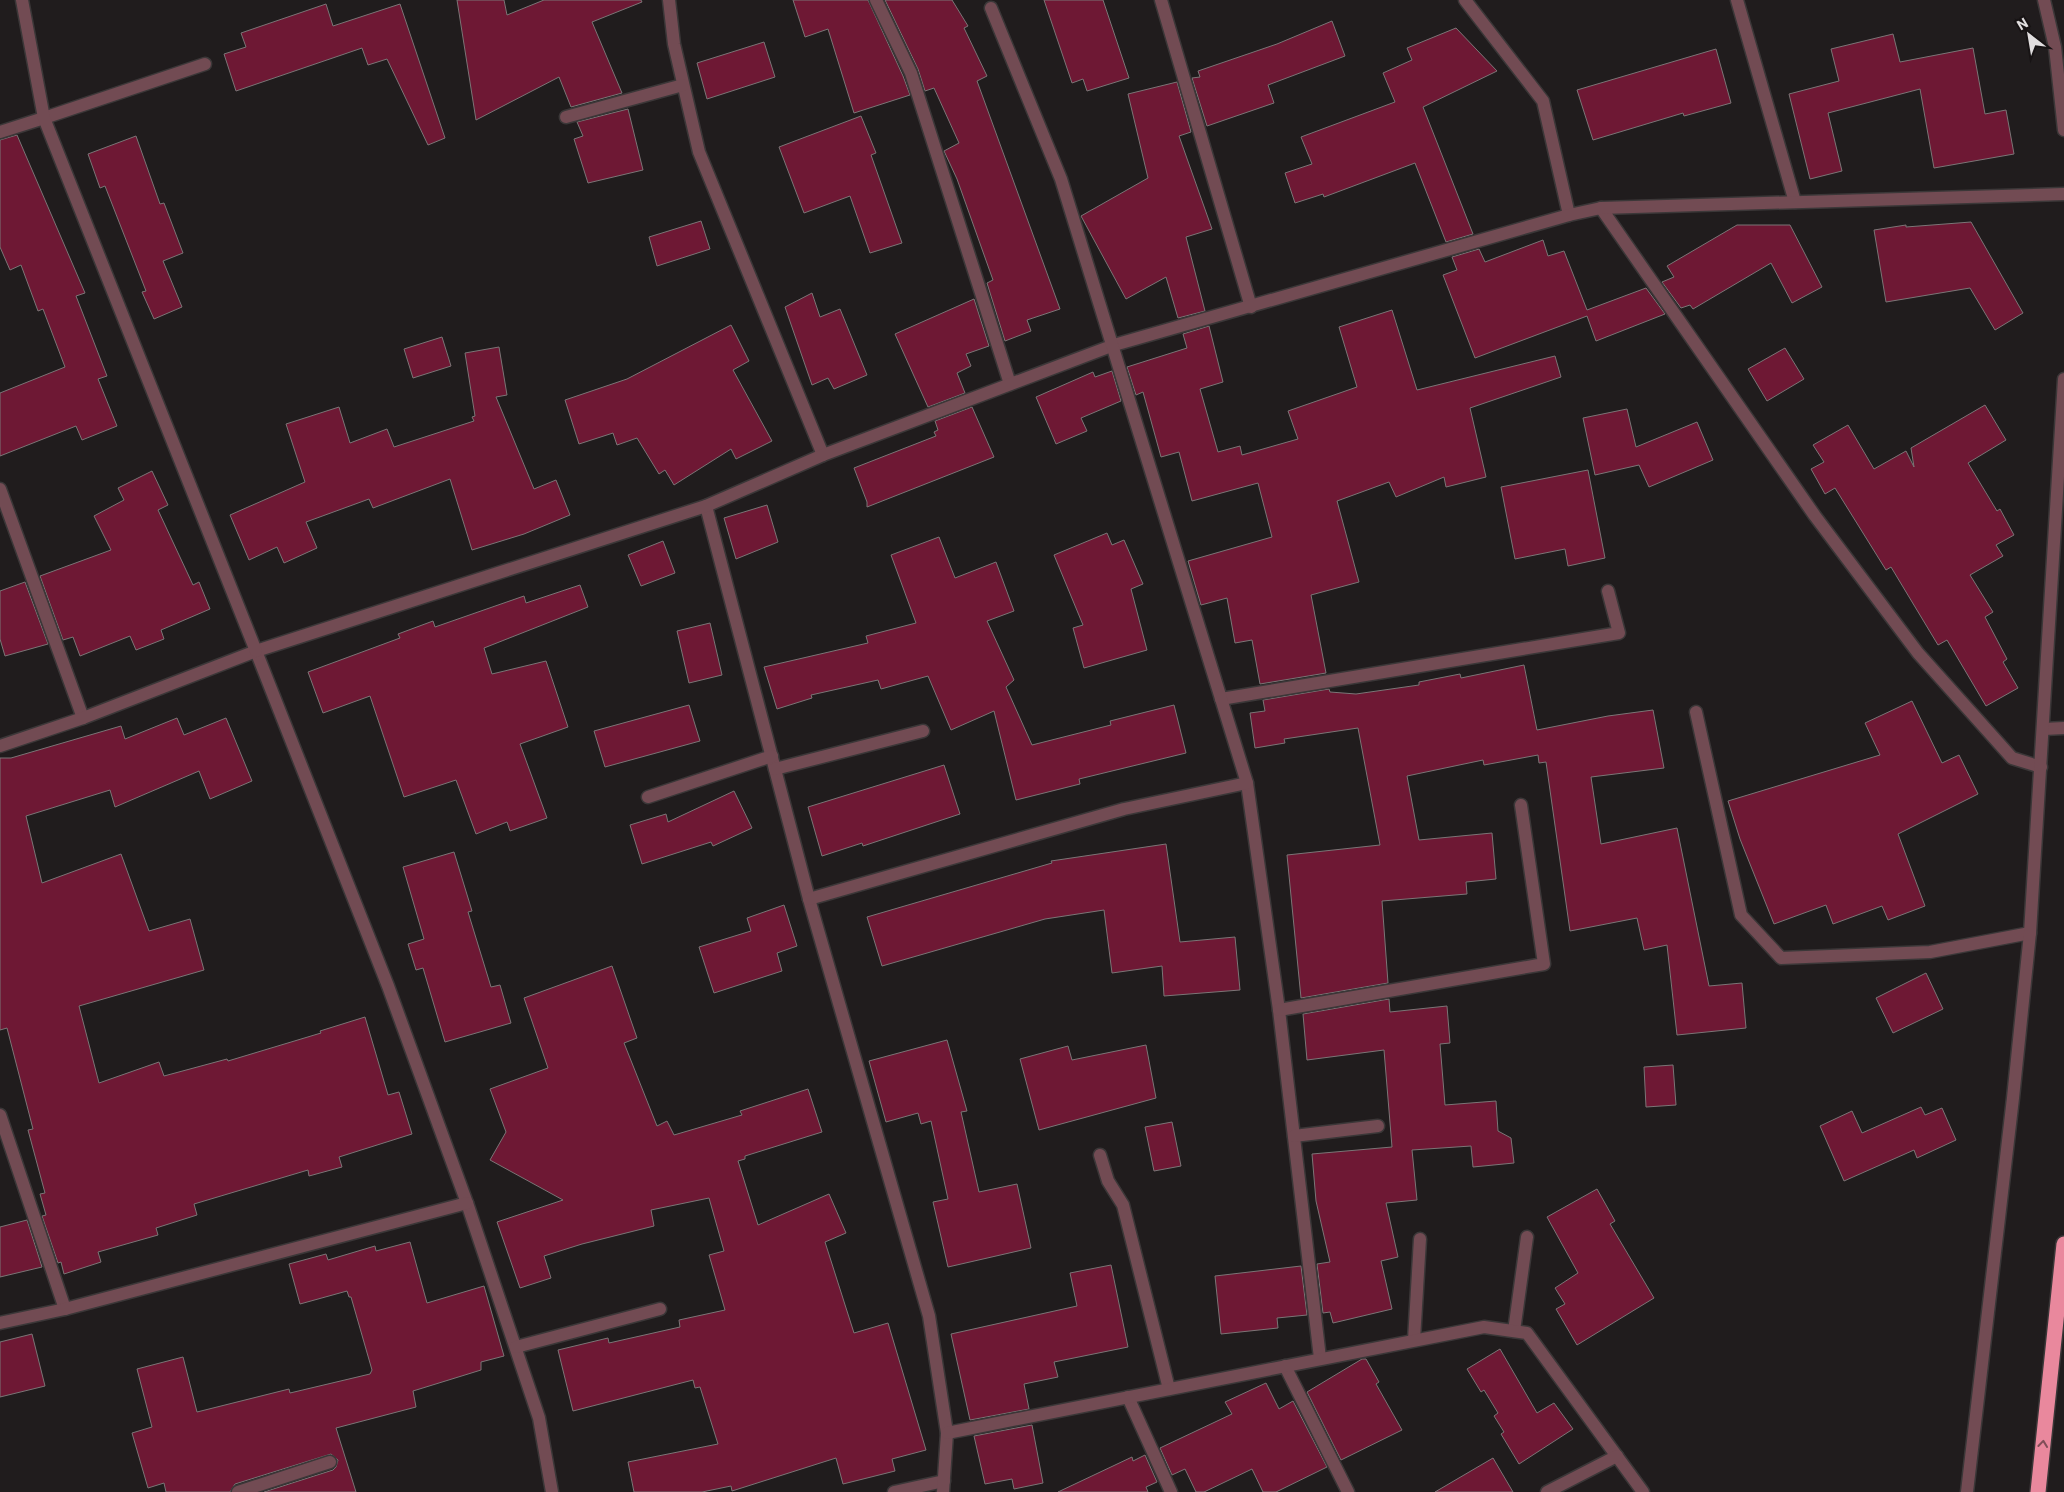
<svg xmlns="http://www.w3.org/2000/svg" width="2064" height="1492" font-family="Roboto,sans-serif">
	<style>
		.building { fill: #6e1834; stroke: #7b7576 }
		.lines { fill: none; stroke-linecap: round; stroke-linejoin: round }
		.service-casing { stroke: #3b3738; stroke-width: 15 }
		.minor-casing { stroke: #3b3738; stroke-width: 15 }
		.tertiary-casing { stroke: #3b3738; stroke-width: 15 }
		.motorway-casing { stroke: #3b3738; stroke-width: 18 }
		.service { stroke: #724b53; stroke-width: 12 }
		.minor { stroke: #724b53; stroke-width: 12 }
		.tertiary { stroke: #724b53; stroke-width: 12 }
		.motorway { stroke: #e9889d; stroke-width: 15 }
		.oneway { stroke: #804e58 }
	</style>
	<rect width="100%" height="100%" fill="#201c1d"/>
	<!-- building -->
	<g class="building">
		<polygon points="457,0 504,0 507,15 544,0 641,0 642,2 592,22 622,93 571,107 559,77 476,120"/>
		<polygon points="793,0 868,0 903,76 910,95 854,113 828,29 805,37"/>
		<polygon points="885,0 952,0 968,26 964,28 987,76 977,81 1060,309 1027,320 1031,331 1005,341 987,283 993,280 957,179 944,151 959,143 934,88 925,91 918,69"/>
		<polygon points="1044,0 1103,0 1129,78 1087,91 1083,79 1072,83"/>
		<polygon points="326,4 333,26 400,4 445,138 428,145 387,59 368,65 362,48 236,91 224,54 246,47 241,33"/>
		<polygon points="1332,21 1345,56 1268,85 1274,103 1207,126 1192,78 1200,77 1198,71 1277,44"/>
		<polygon points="1456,28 1497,71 1423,107 1473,234 1446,242 1415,163 1324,197 1323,194 1295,203 1285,173 1312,164 1301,137 1395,102 1383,73 1412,60 1407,48"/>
		<polygon points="1893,34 1900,62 1973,48 1985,114 2006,110 2014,154 1934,168 1920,89 1828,113 1842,171 1810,179 1789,94 1839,81 1831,49"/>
		<polygon points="764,42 775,77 707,99 697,63"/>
		<polygon points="1716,49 1731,103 1684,116 1683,113 1593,140 1577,90"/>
		<polygon points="1177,82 1191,132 1179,136 1212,229 1186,237 1205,311 1178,318 1166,277 1126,299 1081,216 1148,178 1128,94"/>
		<polygon points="628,109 643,170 588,183 574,139 583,136 577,122"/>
		<polygon points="861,116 876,153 871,155 902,243 870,253 850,196 804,213 779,147"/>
		<polygon points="17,135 85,293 76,296 107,376 98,379 117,426 82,440 76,426 0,456 0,393 65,367 43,309 38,311 21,265 10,270 0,247 0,140"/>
		<polygon points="136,136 160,204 164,203 183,253 163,261 182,307 154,319 142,292 146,291 105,186 100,188 88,154"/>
		<polygon points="701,221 710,249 657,266 649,237"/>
		<polygon points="1971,222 2023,313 1995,330 1970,288 1886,302 1874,230 1906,225 1906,227"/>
		<polygon points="1737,225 1790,225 1822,287 1792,303 1771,263 1693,309 1690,305 1681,308 1662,282 1674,277 1667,266"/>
		<polygon points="1543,240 1548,256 1564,251 1587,310 1646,288 1665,314 1596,341 1587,316 1475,358 1443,275 1457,270 1452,257 1479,249 1485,262"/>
		<polygon points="812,293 820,317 840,309 867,375 834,389 828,378 812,385 785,307"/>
		<polygon points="974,299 989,346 966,354 971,366 957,373 965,393 928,407 895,334"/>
		<polygon points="1392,310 1417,390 1555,356 1561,377 1470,408 1486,477 1446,487 1444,477 1396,497 1389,482 1337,501 1359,582 1311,595 1326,673 1260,684 1252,640 1235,643 1227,598 1201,605 1188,561 1272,537 1258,483 1192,501 1179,452 1161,457 1143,392 1136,395 1127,367 1187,348 1183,334 1209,326 1223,382 1200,389 1218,452 1240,446 1242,455 1298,439 1288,411 1357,387 1339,327"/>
		<polygon points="731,325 749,361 733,370 772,441 736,459 731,449 674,485 665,470 659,474 637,438 617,445 613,433 579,444 565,400 627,379"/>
		<polygon points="442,337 451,366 413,378 404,349"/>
		<polygon points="499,347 507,395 496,397 534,489 556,480 570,515 524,534 472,550 450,479 373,508 369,499 306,522 317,548 284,563 277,547 249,560 230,515 305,482 286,424 339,407 350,443 387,429 394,447 474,421 472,417 475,416 465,353"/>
		<polygon points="1785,348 1804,379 1767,401 1748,369"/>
		<polygon points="1112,371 1121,401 1081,418 1087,431 1056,444 1036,397 1093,372 1095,377"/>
		<polygon points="1985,405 2006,440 1968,463 1997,511 2000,509 2014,535 1996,545 2003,556 1970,575 1993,612 1985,617 2007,659 2003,662 2018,688 1986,706 1947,640 1938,645 1891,567 1886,570 1835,488 1825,494 1811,469 1824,462 1813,445 1848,425 1874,469 1906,451 1914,467 1911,448"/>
		<polygon points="972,407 994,457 867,507 867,502 854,468 936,436 934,432 938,430 935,421"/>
		<polygon points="1627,409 1636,447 1697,422 1713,460 1649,487 1639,465 1595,475 1583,418"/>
		<polygon points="1588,470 1605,558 1568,566 1565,549 1515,559 1501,487"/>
		<polygon points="152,471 168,505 158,510 193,585 199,582 210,609 161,630 164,639 136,650 130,636 80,656 73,637 63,640 40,576 111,550 94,516 124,500 118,488"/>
		<polygon points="767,505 778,542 736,559 724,518"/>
		<polygon points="1107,533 1112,545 1124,540 1143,584 1131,589 1147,650 1084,668 1073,628 1083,625 1054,555"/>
		<polygon points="939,537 955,578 996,562 1014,611 987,621 1014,680 1006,687 1032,745 1111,725 1110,721 1174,705 1186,753 1079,779 1080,784 1016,800 994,711 951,730 928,676 881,689 878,680 811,695 812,698 777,709 764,667 868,643 866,636 916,623 891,555"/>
		<polygon points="663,541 675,573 641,586 628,555"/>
		<polygon points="25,582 48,644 5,656 0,639 0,591"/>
		<polygon points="580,585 588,607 484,648 492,674 546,661 568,727 520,744 547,818 510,831 507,822 476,834 456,780 404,797 370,696 323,713 308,672 400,638 398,634 433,621 435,627 524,596 526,603"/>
		<polygon points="710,623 722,675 689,683 677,631"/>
		<polygon points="1524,665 1537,730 1608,716 1653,710 1664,768 1591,777 1601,844 1677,828 1709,986 1742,983 1746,1028 1677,1035 1667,945 1644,950 1637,918 1570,931 1546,762 1539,763 1538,755 1484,765 1483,760 1407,776 1419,840 1492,833 1496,879 1466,882 1467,894 1382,901 1388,983 1301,998 1287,855 1380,845 1358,728 1284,739 1285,743 1255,748 1250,713 1265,711 1263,700 1329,689 1330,692 1356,694 1419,685 1419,682 1460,674 1461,678"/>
		<polygon points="1912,701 1942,763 1959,755 1978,794 1898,834 1925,906 1888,920 1882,906 1833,924 1826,905 1774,924 1740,839 1728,801 1880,755 1865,723"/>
		<polygon points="689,705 700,741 605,767 594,731"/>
		<polygon points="177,718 184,735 226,718 252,781 210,799 199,771 115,807 110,790 26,816 42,883 121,854 149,931 190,919 204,970 79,1006 99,1083 159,1062 164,1076 227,1059 228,1061 321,1033 320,1031 365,1017 388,1095 399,1092 412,1134 339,1157 342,1167 309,1176 308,1170 194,1204 197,1215 156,1228 158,1235 98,1252 101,1262 64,1274 61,1262 58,1263 42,1216 46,1215 40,1194 45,1193 28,1130 33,1129 7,1028 0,1030 0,758 11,758 121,726 125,739"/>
		<polygon points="944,765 960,814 863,846 862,843 822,856 808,807"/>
		<polygon points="734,791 752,828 713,846 711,842 642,864 630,825 666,814 668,822"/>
		<polygon points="1166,844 1180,942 1235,937 1240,990 1164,996 1162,966 1112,973 1104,910 1045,919 882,966 867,917 1052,863 1051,861"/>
		<polygon points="454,852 472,911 468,912 491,987 500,985 511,1023 445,1042 423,968 416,970 408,944 424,939 403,867"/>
		<polygon points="784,905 797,946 777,953 782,971 714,993 699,947 751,931 747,918"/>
		<polygon points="612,966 637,1038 624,1043 657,1126 667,1121 674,1135 742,1115 740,1111 808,1089 822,1132 745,1156 745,1159 738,1161 758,1225 829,1194 846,1233 825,1242 854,1333 888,1323 926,1450 892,1459 895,1471 843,1484 836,1458 732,1491 731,1486 702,1492 634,1492 628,1462 718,1444 700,1387 695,1388 693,1380 573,1411 558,1350 608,1338 609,1343 680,1327 679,1320 725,1310 709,1255 724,1251 709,1198 651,1210 654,1226 582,1244 544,1256 551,1278 520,1288 497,1222 563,1200 490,1160 506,1132 490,1089 548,1068 524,998"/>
		<polygon points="1926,973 1943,1009 1893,1033 1876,998"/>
		<polygon points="1389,999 1390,1012 1447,1006 1450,1043 1440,1044 1445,1105 1496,1101 1498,1131 1511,1138 1514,1163 1473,1167 1471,1146 1412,1150 1417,1200 1386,1203 1398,1257 1381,1261 1392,1309 1333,1323 1330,1312 1323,1313 1317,1264 1330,1262 1316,1201 1312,1154 1392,1147 1384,1050 1307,1060 1303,1014"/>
		<polygon points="947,1040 967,1111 961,1112 979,1192 1017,1184 1031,1248 948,1267 933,1202 948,1199 931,1121 921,1124 918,1113 886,1122 869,1061"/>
		<polygon points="1146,1045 1156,1098 1039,1130 1020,1059 1068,1046 1072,1060"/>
		<polygon points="1673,1065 1676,1105 1646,1107 1644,1067"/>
		<polygon points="1921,1107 1925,1115 1942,1108 1956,1140 1917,1158 1914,1150 1844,1181 1820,1126 1852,1111 1862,1133"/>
		<polygon points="1172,1122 1181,1166 1154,1171 1145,1127"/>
		<polygon points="1597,1189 1615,1221 1610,1224 1654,1298 1577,1345 1556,1309 1565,1304 1555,1288 1578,1273 1547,1217"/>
		<polygon points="27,1220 42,1267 0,1277 0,1227"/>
		<polygon points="410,1242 427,1303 484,1286 504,1356 481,1362 481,1370 413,1391 416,1407 336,1428 356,1492 264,1492 333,1470 336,1467 338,1460 331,1454 235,1484 230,1492 166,1492 164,1483 148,1488 132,1433 152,1427 137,1369 183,1357 197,1412 289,1389 290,1393 370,1374 372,1370 351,1297 349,1297 347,1291 300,1304 289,1264 326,1254 328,1260 375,1246 376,1251"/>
		<polygon points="1111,1265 1128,1347 1054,1362 1058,1377 1024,1384 1029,1409 970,1420 951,1334 1077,1306 1070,1273"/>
		<polygon points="1301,1266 1307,1315 1277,1318 1278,1328 1221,1334 1215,1276"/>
		<polygon points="32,1334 45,1386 0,1397 0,1342"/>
		<polygon points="1500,1349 1537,1413 1554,1403 1573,1429 1519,1464 1501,1434 1504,1432 1494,1416 1498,1413 1484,1390 1481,1392 1467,1369"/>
		<polygon points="1362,1359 1366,1359 1379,1382 1376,1384 1402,1430 1341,1460 1307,1392"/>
		<polygon points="1266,1383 1279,1409 1293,1401 1327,1467 1276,1492 1263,1492 1252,1469 1204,1492 1196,1492 1185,1469 1172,1475 1160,1448 1232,1414 1225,1402"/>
		<polygon points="1032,1425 1043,1483 1014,1489 1012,1479 985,1484 974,1436"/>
		<polygon points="1145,1455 1157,1482 1146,1487 1148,1492 1058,1492 1132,1457 1133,1461"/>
		<polygon points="1493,1458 1513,1492 1435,1492"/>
	</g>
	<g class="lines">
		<defs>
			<g id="service">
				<polyline points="876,0 911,73 1010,384"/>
				<polyline points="1161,0 1251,307"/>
				<polyline points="1465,0 1543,101 1569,215"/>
				<polyline points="0,132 44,118"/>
				<polyline points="894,1492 944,1481"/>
			</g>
			<g id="minor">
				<polyline points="669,0 674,44 699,152 823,455"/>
				<polyline points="1737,0 1795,202"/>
				<polyline points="566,117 683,85"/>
				<polyline points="44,118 205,64"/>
				<polyline points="1601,208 1815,516 1918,653 2012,758 2041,767"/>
				<polyline points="0,489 83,718"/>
				<polyline points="706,506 809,899 929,1316 947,1433 943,1492"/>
				<polyline points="256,651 388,986 467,1203 539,1418 552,1492"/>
				<polyline points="1221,699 1619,633 1608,591"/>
				<polyline points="1696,712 1741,915 1781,958 1930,952 2030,933"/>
				<polyline points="2044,729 2064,728"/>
				<polyline points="0,746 83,718 256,651 706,506 823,455 1114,345 1569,215 1601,208 2064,194"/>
				<polyline points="775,769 923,731"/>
				<polyline points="1247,783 1279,1010 1320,1358"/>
				<polyline points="648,797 772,756"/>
				<polyline points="809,899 1124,809 1247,783 1061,179 991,8"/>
				<polyline points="1279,1010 1544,964 1521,805"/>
				<polyline points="0,1115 65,1309"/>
				<polyline points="1294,1136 1378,1126"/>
				<polyline points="1100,1155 1108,1181 1123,1205 1169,1389"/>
				<polyline points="0,1323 65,1309 467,1203"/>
				<polyline points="1514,1331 1527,1237"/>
				<polyline points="1414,1340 1420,1239"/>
				<polyline points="516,1347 660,1309"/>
				<polyline points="1285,1366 1348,1492"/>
				<polyline points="1128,1397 1171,1492"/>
				<polyline points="947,1433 1484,1327 1527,1333 1643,1492"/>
				<polyline points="238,1492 330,1462"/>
				<polyline points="1547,1492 1617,1456"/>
			</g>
			<g id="tertiary">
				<polyline points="22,0 44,118 256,651"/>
				<polyline points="2044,0 2055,47 2064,130"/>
				<polyline points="1967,1492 2013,1098 2030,933 2064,379"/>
			</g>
			<polyline id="motorway" points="2038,1492 2064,1244"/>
		</defs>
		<!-- service casing -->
		<use href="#service" class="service-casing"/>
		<!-- minor casing -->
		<use href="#minor" class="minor-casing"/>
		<!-- tertiary casing -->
		<use href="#tertiary" class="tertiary-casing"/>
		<!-- motorway casing -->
		<use href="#motorway" class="motorway-casing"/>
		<!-- service -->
		<use href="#service" class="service"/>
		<!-- minor -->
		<use href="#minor" class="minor"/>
		<!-- tertiary -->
		<use href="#tertiary" class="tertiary"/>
		<!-- motorway -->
		<use href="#motorway" class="motorway"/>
	</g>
	<!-- one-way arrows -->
	<defs><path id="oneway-chevron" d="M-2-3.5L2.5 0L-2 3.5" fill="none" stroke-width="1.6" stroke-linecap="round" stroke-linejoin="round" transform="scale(1.25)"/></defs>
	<use class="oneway" href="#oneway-chevron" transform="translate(2043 1444) rotate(-84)"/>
	<!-- north arrow -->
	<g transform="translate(2029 35) rotate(329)" stroke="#171314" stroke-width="4" paint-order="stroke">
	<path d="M0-4L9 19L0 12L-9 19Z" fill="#e1dedf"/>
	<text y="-8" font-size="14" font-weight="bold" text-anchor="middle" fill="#e1dedf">N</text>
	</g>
</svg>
